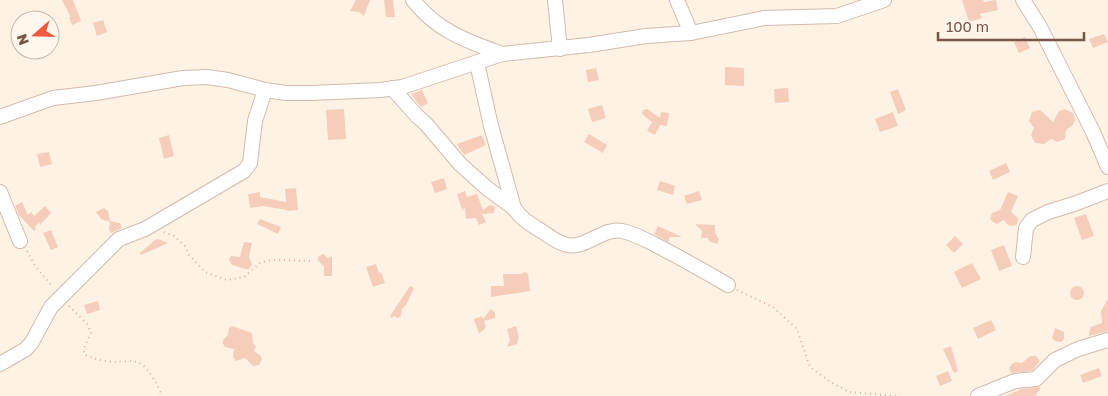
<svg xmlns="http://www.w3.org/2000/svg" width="1108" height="396" font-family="'Golos Text',sans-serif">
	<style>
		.building { fill: #f5cdba }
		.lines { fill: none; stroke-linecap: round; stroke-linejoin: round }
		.minor-casing { stroke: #d3baac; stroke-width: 16 }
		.path { stroke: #dbaf9d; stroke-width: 2; stroke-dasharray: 1 4; stroke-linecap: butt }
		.minor { stroke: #fff; stroke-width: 14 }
	</style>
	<rect width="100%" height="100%" fill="#fef2e5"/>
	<!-- building -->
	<g class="building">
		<polygon points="62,0 73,0 81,21 72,25 69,17 71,17"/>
		<polygon points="356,0 370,0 364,16 359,12 350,11"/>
		<polygon points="384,0 393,0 395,17 386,17"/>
		<polygon points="962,0 983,0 984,2 996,0 998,10 980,14 982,18 969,22"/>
		<polygon points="103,20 107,32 97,36 93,23"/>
		<polygon points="1104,34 1108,42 1093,48 1089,39"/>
		<polygon points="1025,37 1030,48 1019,53 1014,42"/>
		<polygon points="725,67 744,68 744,86 725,85"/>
		<polygon points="596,68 599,80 588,82 586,70"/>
		<polygon points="788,88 789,102 775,103 774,89"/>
		<polygon points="898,89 906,110 898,114 890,92"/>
		<polygon points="422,90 428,103 421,107 411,94"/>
		<polygon points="602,105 606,118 592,122 588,109"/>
		<polygon points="344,109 346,139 328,140 326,110"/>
		<polygon points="647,109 660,118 661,112 669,113 667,126 660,125 655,135 647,131 652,122 642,114 643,110"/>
		<polygon points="1065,109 1073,113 1075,120 1072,126 1066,130 1065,139 1058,142 1051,139 1044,144 1035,143 1031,135 1034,128 1029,121 1032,112 1040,110 1053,122 1059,111"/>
		<polygon points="893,112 898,126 880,132 875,119"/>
		<polygon points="589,134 607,145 603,153 584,142"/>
		<polygon points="169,135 174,156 164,159 159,138"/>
		<polygon points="482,135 486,145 464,155 457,144"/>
		<polygon points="49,152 52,164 40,167 37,154"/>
		<polygon points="1006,163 1010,172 993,180 989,171"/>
		<polygon points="444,178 447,189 435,193 431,182"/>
		<polygon points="660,181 675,186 673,195 657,190"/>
		<polygon points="296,188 298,210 287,211 287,210 263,206 250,208 248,194 260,192 260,197 286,202 285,189"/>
		<polygon points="465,191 467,197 477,194 483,210 490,205 495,207 494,213 482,214 486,222 479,225 476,218 466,219 465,208 462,210 457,194"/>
		<polygon points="699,191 702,200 687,204 684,196"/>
		<polygon points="1008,192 1018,196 1011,212 1018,218 1017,224 1014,226 1008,225 1004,220 997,224 993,222 990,219 992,213 1000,210"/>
		<polygon points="22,202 28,215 31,212 34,216 45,206 51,213 40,225 39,222 35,227 36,229 34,231 19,215 15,206"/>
		<polygon points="104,208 108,211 110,221 120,223 122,228 111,233 109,229 110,222 101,219 96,212"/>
		<polygon points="1086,214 1094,236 1082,240 1074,218"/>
		<polygon points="260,219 281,227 278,234 257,224"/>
		<polygon points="695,224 715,225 715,233 719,239 717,244 709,241 708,238 701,238 702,231"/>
		<polygon points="658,226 682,237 670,237 668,242 654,234"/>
		<polygon points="51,230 58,247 51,250 43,233"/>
		<polygon points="955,236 963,244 954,253 946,245"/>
		<polygon points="158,239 168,243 141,255 140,253 155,240"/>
		<polygon points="244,242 252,243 249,257 252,264 249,269 246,269 232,265 229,259 231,256 240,257"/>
		<polygon points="1004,245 1012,266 999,271 991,250"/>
		<polygon points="323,254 328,258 332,256 332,276 324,276 324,266 318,261 318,257"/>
		<polygon points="972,263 981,279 962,288 954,272"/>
		<polygon points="376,264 379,273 381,272 385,283 373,287 366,267"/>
		<polygon points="525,272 528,274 530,291 491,297 491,286 504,286 503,274 520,274"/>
		<polygon points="410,286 414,288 406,305 402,309 401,316 398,318 394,316 392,318 390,316"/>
		<circle cx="1077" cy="293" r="7"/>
		<polygon points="1108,299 1108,331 1089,336 1089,332 1091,327 1102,323 1101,311"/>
		<polygon points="98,301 100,310 87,314 84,305"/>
		<polygon points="491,309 495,313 495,318 484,321 486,327 479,334 474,319 482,316 483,319"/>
		<polygon points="991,320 996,330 978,339 973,328"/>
		<polygon points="232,326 252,333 253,343 256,346 254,351 260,355 262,359 259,365 253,366 245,358 236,361 233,357 234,349 225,347 223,344 223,340 228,335 229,328"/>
		<polygon points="516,326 519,337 517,344 507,347 510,340 507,329"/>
		<polygon points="1055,328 1064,332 1064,339 1061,342 1055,341 1052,338"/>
		<polygon points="951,346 958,371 954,373 943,349"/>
		<polygon points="1030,356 1036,356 1040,361 1032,371 1011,373 1009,368 1012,364 1016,362 1022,363"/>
		<polygon points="1099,368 1102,376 1083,383 1080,375"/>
		<polygon points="948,371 952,381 940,386 936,376"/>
		<polygon points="1039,387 1041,388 1035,396 1006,396 1021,389"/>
	</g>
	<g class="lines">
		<defs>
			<g id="minor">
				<path d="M413,0C437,31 467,41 502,54"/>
				<polyline points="555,0 560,49"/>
				<polyline points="677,0 691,33"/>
				<polyline points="1023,0 1040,27 1093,132 1108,167"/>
				<path d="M477,63L491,126L514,208C521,219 532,225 543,232C550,237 558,243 567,245C586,249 603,227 622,231C633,233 644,239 654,244C679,257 704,271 728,285"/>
				<polyline points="392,88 417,116 426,124 460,164 488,189 514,208"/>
				<polyline points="0,117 53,98 96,93 183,78 207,77 228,80 265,90 286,93 310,93 381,90 402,87 502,54 589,45 646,36 691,33 764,18 837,16 884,0"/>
				<polyline points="0,192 20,241"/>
				<polyline points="1023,257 1026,228 1032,220 1048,212 1074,204 1108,191"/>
				<polyline points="0,364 26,349 32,342 51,307 119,239 145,229 244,171 250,163 255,121 265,90"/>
				<polyline points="978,396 1015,381 1036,379 1055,360 1078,349 1108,340"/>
			</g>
		</defs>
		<!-- minor casing -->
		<use href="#minor" class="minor-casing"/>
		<!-- path -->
		<g class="path">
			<polyline points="164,232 174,236 185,246 189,255 205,272 227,280 244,277 260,263 267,261 274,260 314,261"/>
			<polyline points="27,251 35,266 53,287"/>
			<polyline points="737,290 773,307 797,329 810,367 829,381 849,392 900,396"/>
			<path d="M69,306L87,324L91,333L84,348V354C93,359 103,361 114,362C122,362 133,359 141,364C149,369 159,387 162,396"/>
		</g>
		<!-- minor -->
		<use href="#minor" class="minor"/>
	</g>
	<!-- north arrow -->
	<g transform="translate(35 35) rotate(250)"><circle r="24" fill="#fff6ec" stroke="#c9b6aa"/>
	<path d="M0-4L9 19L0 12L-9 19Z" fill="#f05941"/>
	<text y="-8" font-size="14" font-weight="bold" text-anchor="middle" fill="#795548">N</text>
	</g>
	<!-- scale -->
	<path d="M938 32v8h146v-8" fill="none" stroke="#795548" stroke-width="2.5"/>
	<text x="946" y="32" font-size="15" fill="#795548" stroke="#fff6ec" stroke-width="4" paint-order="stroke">100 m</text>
</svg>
